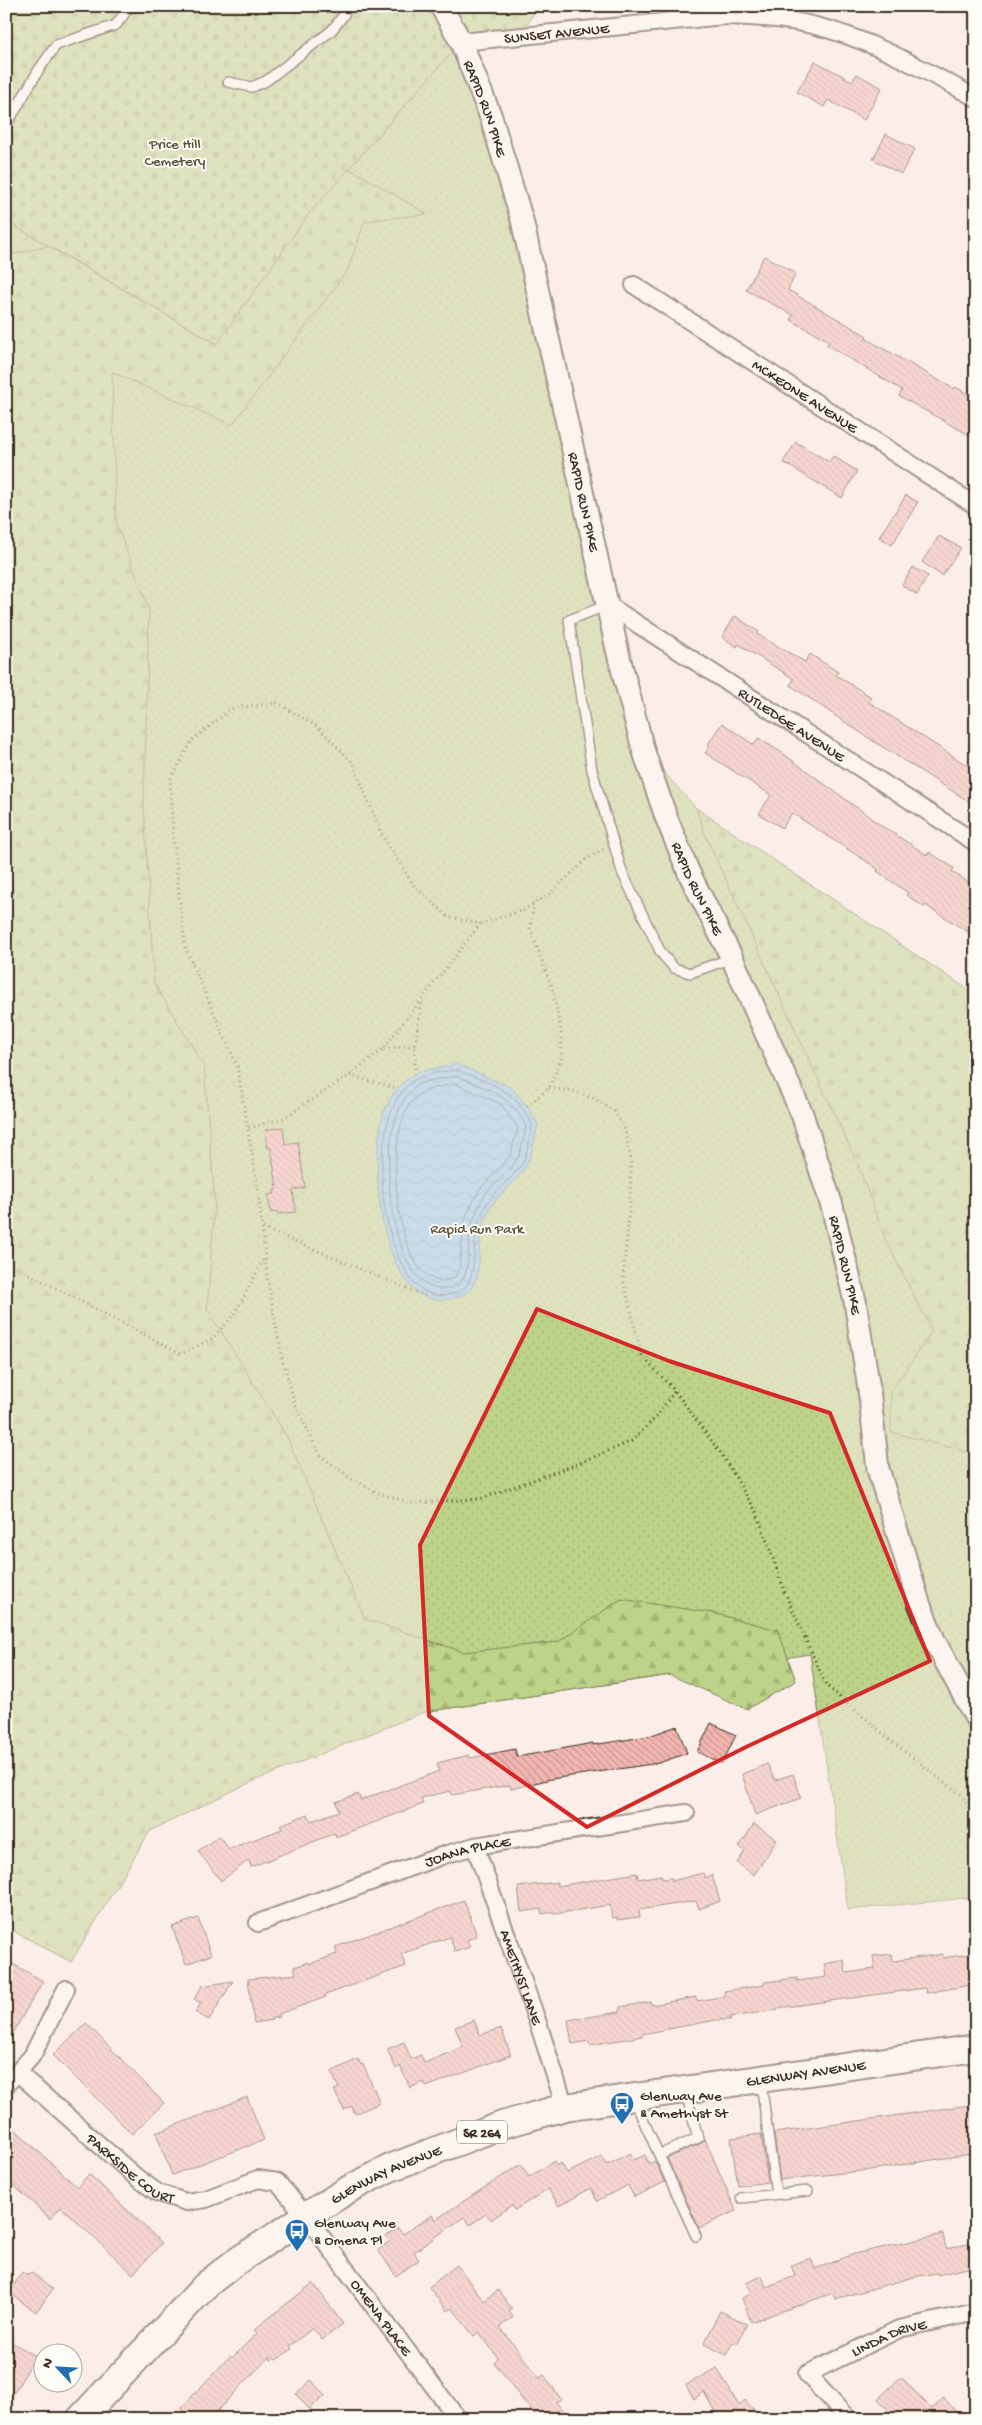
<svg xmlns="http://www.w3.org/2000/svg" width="982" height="2425" font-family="'Gochi Hand',sans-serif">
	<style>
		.grass { fill: url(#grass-dots); stroke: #7c7e54 }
		.forest { fill: url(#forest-firs); stroke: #7c7e54 }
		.cemetery { fill: url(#cemetery-stones); stroke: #7c7e54 }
		.water { fill: url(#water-waves); stroke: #6a8898 }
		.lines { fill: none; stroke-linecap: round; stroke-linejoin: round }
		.shore { stroke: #5b6870; stroke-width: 1 }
		.building { fill: url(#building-back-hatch); stroke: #3b2a1e }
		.service-casing { stroke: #3b2a1e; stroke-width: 12 }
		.minor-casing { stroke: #3b2a1e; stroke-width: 20 }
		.tertiary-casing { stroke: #3b2a1e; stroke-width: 25 }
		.primary-casing { stroke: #3b2a1e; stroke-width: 30 }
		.path { stroke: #3b2a1e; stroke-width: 3; stroke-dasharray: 1 4; stroke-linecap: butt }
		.service { stroke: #fdfcf7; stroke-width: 9 }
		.minor { stroke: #fdfcf7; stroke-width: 16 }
		.tertiary { stroke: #fdfcf7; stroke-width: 21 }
		.primary { stroke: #fdfcf7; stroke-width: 26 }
		.marked { fill: none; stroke: #d62828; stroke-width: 4; stroke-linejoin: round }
		.labels { text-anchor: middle; stroke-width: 4; stroke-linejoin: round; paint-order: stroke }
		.shield { fill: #fdfcf7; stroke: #75695f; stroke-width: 1 }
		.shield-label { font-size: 14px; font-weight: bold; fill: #3b2a1e }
		.street-label { font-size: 15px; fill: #3b2a1e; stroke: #fdfcf7 }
		.park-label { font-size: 15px; fill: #5c5439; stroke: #fdfcf7 }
		.poi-label { font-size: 15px; fill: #3b2a1e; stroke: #fdfcf7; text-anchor: start }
	</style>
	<defs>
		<pattern id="grass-dots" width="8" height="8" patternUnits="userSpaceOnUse" patternTransform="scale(1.25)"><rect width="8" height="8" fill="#bdd389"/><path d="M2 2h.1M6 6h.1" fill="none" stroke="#a3b576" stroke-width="1.8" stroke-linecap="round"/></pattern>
		<pattern id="forest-firs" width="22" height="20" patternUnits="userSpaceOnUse" patternTransform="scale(1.25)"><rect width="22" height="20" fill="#bdd389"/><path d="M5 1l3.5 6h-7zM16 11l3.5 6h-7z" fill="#a3b576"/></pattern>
		<pattern id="cemetery-stones" width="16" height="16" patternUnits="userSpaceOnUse" patternTransform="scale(1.25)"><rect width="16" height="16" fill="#bdd389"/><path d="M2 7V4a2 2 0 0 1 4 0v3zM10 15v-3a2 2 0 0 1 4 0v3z" fill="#a3b576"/></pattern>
		<pattern id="water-waves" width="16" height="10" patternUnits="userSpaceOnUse" patternTransform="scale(1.25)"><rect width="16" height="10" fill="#8ac6ea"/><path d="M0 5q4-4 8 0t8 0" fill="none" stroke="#78aac8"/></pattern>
		<pattern id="building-back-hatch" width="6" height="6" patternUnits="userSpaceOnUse" patternTransform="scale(1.25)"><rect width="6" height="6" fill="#f3b7b1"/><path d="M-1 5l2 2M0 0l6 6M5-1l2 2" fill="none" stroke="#c6958f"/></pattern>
	</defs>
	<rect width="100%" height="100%" fill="#fbeee9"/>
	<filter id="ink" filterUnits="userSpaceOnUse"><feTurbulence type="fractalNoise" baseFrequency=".02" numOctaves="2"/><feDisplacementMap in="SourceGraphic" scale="10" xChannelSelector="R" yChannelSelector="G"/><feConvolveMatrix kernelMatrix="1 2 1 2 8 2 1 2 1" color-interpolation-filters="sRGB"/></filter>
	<g filter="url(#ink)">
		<!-- grass -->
		<polygon class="grass" points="461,42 491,117 643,749 696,808 976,995 976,1897 848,1910 810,1654 424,1712 249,1783 150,1831 71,1962 6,1927 6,221 217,344 308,215"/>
		<!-- forest -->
		<g class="forest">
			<polygon points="310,149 349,168 427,214 365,221 347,271 232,425 112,372 116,523 149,609 144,806 154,983 204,1066 215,1203 207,1309 286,1435 365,1619 464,1652 558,1642 621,1599 712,1613 778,1630 796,1681 747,1709 670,1675 424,1712 249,1783 150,1831 71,1962 6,1927 6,256 48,246 217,344"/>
			<polygon points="696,808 976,995 976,1454 891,1432 891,1391 932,1331 886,1241 858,1165 706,837"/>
		</g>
		<!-- cemetery -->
		<polygon class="cemetery" points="6,6 538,6 521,36 461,42 308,215 217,344 6,221"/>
		<!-- water -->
		<path class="water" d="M457,1064L512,1088L527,1106L538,1124C535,1137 533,1151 527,1164C521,1178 505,1189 495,1201C490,1207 486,1217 483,1224C476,1244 484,1273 470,1290C464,1296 457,1298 450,1299C378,1314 367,1153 385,1110C390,1096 401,1083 413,1075C421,1069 446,1067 457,1064Z"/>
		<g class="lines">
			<!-- shore -->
			<g class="shore">
				<path d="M457,1070C491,1084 516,1089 532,1125C530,1137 528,1151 523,1162C515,1176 500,1186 490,1199C485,1205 482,1215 479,1222C471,1242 478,1267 467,1285C462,1292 455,1293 447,1295C381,1308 356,1113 416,1079C424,1074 448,1071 457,1070Z"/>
				<path d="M457,1076C486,1089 511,1094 526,1126C524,1137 522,1149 517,1159C509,1174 493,1183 484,1196C480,1203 476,1212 473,1220C466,1237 472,1268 461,1282C458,1287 450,1288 444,1289C386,1294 367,1111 420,1084C429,1079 447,1078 457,1076Z"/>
				<path d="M456,1084L501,1104L518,1128L510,1156L479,1190L465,1218L459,1269L455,1277L442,1282C436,1280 430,1278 425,1274C393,1246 384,1130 414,1099C424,1089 441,1086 456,1084Z"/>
			</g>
		</g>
		<!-- building -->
		<g class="building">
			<polygon points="815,61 852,81 857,74 882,88 864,120 828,100 824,107 797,92"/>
			<polygon points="886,134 915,149 901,174 873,159"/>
			<polygon points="764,256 796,273 788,290 867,336 865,338 954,389 955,387 976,398 976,439 899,396 902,390 827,345 829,341 791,320 793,315 746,290"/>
			<polygon points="796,442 829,462 833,456 857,471 842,498 783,462"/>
			<polygon points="906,495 918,502 892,545 879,537"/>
			<polygon points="939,536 961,548 942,576 922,562"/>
			<polygon points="913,567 928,576 917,595 902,585"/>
			<polygon points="735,616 759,632 757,634 805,662 810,654 838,672 836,675 871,697 869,702 976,771 976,806 870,739 790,685 794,679 738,644 737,647 722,637"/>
			<polygon points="722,723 754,745 758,738 781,752 882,826 927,855 929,852 954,868 952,872 976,887 976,920 968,932 925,905 924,907 906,895 908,893 877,871 878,869 792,813 782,828 759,814 771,795 705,753 710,746 708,744"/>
			<polygon points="283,1127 285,1144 298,1142 305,1188 293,1190 296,1212 278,1214 277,1211 271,1213 268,1195 275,1194 274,1190 277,1189 271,1148 268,1148 265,1130"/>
			<polygon points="711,1723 736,1735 722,1764 697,1752"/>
			<polygon points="677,1726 687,1753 659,1763 551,1779 511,1789 510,1785 452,1795 451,1791 421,1798 423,1804 336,1837 335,1833 251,1867 249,1860 221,1881 198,1851 219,1836 229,1849 282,1829 280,1825 308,1814 311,1821 339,1811 336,1802 358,1794 361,1800 439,1771 437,1763 469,1755 470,1758 515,1749 517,1757 593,1743 593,1745 649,1736"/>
			<polygon points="767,1764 775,1780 793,1774 801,1798 755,1815 742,1774"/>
			<polygon points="754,1824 777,1840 754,1875 737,1863 745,1851 739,1847"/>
			<polygon points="637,1873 638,1879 661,1875 662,1879 672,1878 672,1881 703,1873 705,1878 712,1875 720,1901 699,1909 696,1901 639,1910 640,1917 617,1920 617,1917 612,1918 610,1905 555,1914 554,1912 542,1914 541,1909 521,1912 518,1887 557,1882 557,1886"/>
			<polygon points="464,1900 477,1936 467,1940 470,1947 455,1952 450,1937 401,1954 406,1966 325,1995 326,1997 279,2014 280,2017 272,2018 272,2020 254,2023 248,1979 296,1974 294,1967 309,1962 310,1964 337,1954 335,1947"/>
			<polygon points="198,1918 211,1955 186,1964 172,1927"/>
			<polygon points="976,1953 976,1984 926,1993 925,1988 778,2008 778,2010 730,2017 731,2020 716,2020 642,2034 642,2036 632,2038 590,2045 589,2041 572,2044 568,2020 620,2012 620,2007 651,2002 651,2005 696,1997 697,2001 725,1996 724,1991 764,1985 764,1982 797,1978 797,1981 826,1977 824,1964 844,1960 846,1973 875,1969 873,1956 892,1954 893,1961 943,1954 943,1958"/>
			<polygon points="6,1960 43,1981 6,2045"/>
			<polygon points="233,1981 209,2020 195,2012 201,2003 194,1999 202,1986"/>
			<polygon points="474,2020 480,2035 501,2028 511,2055 426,2087 424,2082 410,2088 400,2066 396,2069 387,2049 404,2042 411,2059 421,2055 424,2063 463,2047 455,2027"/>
			<polygon points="86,2023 164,2103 132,2134 53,2055"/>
			<polygon points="358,2059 361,2065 363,2064 380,2103 355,2114 351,2106 344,2110 334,2090 339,2088 331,2072"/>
			<polygon points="247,2097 264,2140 172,2175 156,2133"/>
			<polygon points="976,2104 976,2153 870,2170 780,2180 774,2133"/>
			<polygon points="6,2121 77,2187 89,2174 162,2243 133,2274 61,2207 50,2219 6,2178"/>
			<polygon points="761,2134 768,2182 738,2186 731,2138"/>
			<polygon points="705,2139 736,2211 699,2228 667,2158 700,2144"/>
			<polygon points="630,2153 634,2160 645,2155 649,2164 655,2161 665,2182 634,2197 628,2185 597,2201 591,2188 559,2206 548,2189 515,2210 512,2205 491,2220 486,2214 470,2225 464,2217 414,2252 419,2260 396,2276 378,2250 390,2241 386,2236 398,2228 403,2234 432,2215 435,2220 521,2164 529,2177 554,2161 557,2166 561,2163 567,2173 602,2156 607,2165"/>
			<polygon points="943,2234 946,2249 976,2242 976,2266 938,2275 938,2273 918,2276 835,2299 833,2293 751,2322 742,2298 751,2294 746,2283 762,2276 766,2287 795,2276 791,2265 811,2258 815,2269 854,2254"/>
			<polygon points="457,2265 484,2301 498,2290 512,2309 509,2311 513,2317 500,2327 539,2378 544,2375 561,2399 556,2402 569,2419 537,2419 494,2362 498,2358 479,2332 474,2336 452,2308 447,2311 429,2287"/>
			<polygon points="22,2272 27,2275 32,2273 53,2289 36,2312 9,2293"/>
			<polygon points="313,2283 343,2324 322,2340 313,2328 290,2346 292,2349 276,2360 274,2358 271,2360 269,2357 218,2410 227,2419 193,2419 181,2408 230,2356 232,2358 257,2333 254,2330"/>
			<polygon points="720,2311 747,2324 737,2344 733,2342 726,2355 704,2344"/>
			<polygon points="6,2339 36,2356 6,2406"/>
			<polygon points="717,2368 739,2406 745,2400 756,2412 750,2419 719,2419 704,2392 694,2399 686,2385"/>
			<polygon points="901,2377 932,2409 944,2398 962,2419 897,2419 878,2399"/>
			<polygon points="311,2380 325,2396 309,2409 296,2394"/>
		</g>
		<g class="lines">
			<defs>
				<g id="service">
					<polyline points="228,82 252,87 266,81 331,31 343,16 348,6"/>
					<polyline points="6,126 38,71 56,45 116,25 130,6"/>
					<polyline points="608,605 569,620 592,770 622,872 661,953 674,968 690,973 732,958"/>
					<polyline points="761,2082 776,2194"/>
					<polyline points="634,2100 696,2236"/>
					<polyline points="659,2155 698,2138 686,2093"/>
					<polyline points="741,2198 808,2191"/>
				</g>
				<g id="minor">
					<path id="s1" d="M461,42L724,16C753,17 783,18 812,25C871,39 922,69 976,98"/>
					<path id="s2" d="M634,285L976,506"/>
					<path id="s3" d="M608,605L976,843"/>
					<path id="s4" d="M475,1846L539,2026L565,2107"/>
					<path id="s5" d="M258,1923L444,1855L475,1846L686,1813"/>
					<path id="s6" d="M18,2073L136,2177L158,2193L186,2202L206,2199L258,2179L277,2182L306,2216L458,2419"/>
					<polyline points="6,2085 32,2056 66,1989"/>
					<path id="s7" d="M848,2419L807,2374L899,2329L976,2312"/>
				</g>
				<g id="tertiary">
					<path id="s8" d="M441,6L461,42L491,117L522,220L617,649L643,749L666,817L689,873L732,958L802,1114L832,1206L855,1301L869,1389L878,1469L919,1603L935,1642L976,1718"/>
				</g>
				<g id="primary">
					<path id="s9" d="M80,2419L206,2285L234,2263L306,2216L351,2188L390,2168L505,2124L565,2107L976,2048"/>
				</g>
			</defs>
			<!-- service casing -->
			<use href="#service" class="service-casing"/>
			<!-- minor casing -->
			<use href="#minor" class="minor-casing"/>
			<!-- tertiary casing -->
			<use href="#tertiary" class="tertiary-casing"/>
			<!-- primary casing -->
			<use href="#primary" class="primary-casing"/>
			<!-- path -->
			<g class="path">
				<polyline points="603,849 586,860 549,894 524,910 480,924 449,917 414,886 382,835 353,763 317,726 277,703 233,708 192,740 170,780 173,836 185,947 237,1066 258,1189 267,1276 282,1358 296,1407 320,1455 352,1479 378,1493 411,1503 480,1499 577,1464 632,1441 655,1418 675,1391"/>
				<polyline points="384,1049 415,1045"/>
				<polyline points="415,1074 415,1045 422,1000"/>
				<polyline points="350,1075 398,1089"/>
				<polyline points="549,1088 573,1091 593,1098 614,1111 625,1129 631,1161 630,1200 623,1279 642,1356 675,1391 722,1455 757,1513 786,1595 826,1685 894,1743 961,1795 976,1818"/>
				<polyline points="527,1106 549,1088 562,1058 561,1031 553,991 530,928 534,904"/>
				<polyline points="249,1128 282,1119 350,1075 383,1049 480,924"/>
				<polyline points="263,1228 425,1296"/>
				<polyline points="6,1266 14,1266 181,1354 212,1339 234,1315 265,1257"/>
			</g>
			<!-- service -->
			<use href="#service" class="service"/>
			<!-- minor -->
			<use href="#minor" class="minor"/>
			<!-- tertiary -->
			<use href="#tertiary" class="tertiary"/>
			<!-- primary -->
			<use href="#primary" class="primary"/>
		</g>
	</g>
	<!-- marked area -->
	<path d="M0 0H982V2425H0ZM537,1309L669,1361L830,1413L930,1661L746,1747L587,1827L429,1716L420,1545Z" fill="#fbeee9" fill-opacity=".55" fill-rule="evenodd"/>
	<path class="marked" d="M537,1309L669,1361L830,1413L930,1661L746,1747L587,1827L429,1716L420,1545Z"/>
	<!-- icons -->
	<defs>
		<symbol id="bus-pin" viewBox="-11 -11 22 30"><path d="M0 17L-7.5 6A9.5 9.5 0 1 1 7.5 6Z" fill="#1f6fb2" stroke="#fdfcf7"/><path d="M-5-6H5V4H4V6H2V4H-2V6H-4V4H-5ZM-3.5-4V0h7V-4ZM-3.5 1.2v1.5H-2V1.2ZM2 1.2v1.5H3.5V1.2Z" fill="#fff"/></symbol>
	</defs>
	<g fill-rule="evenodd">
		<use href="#bus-pin" x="608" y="2090" width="28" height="38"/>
		<use href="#bus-pin" x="283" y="2217" width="28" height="38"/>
	</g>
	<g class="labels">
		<!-- shield labels -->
		<rect class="shield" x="457" y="2120.5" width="50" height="23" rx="4"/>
		<g class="shield-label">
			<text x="482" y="2137">SR 264</text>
		</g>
		<!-- street labels -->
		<g class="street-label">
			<text dy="5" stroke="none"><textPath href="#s1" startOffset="96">SUNSET AVENUE</textPath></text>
			<text dy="5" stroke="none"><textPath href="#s8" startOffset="112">RAPID RUN PIKE</textPath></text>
			<text dy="5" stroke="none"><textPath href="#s2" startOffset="204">MCKEONE AVENUE</textPath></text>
			<text dy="5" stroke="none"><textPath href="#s8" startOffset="518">RAPID RUN PIKE</textPath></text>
			<text dy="5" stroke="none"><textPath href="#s3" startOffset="219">RUTLEDGE AVENUE</textPath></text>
			<text dy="5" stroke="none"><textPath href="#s8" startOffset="922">RAPID RUN PIKE</textPath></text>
			<text dy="5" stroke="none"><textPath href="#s8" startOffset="1328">RAPID RUN PIKE</textPath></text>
			<text dy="5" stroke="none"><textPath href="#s5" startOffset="222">JOANA PLACE</textPath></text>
			<text dy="5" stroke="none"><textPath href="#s4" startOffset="139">AMETHYST LANE</textPath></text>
			<text dy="5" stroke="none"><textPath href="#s9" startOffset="831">GLENWAY AVENUE</textPath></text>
			<text dy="5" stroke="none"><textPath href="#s6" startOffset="148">PARKSIDE COURT</textPath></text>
			<text dy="5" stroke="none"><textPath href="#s9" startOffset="396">GLENWAY AVENUE</textPath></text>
			<text dy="5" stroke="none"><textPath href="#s6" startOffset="480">OMENA PLACE</textPath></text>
			<text dy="5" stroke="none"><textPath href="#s7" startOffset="151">LINDA DRIVE</textPath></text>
		</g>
		<!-- park labels -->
		<g class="park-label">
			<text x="175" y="148">Price Hill<tspan x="175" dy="17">Cemetery</tspan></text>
			<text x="477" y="1233">Rapid Run Park</text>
		</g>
		<!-- poi labels -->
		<g class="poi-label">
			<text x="640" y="2100">Glenway Ave<tspan x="640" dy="17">&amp; Amethyst St</tspan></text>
			<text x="314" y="2227">Glenway Ave<tspan x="314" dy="17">&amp; Omena Pl</tspan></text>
		</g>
	</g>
	<!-- margin -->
	<rect width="982" height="2425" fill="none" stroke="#fdfcf7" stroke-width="25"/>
	<rect x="12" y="12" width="957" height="2400" fill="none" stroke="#3b2a1e" stroke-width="2" filter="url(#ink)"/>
	<!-- north arrow -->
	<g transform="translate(58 2368) rotate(295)"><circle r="24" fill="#fdfcf7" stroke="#afa8a0"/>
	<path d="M0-4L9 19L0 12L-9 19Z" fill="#1f6fb2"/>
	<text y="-8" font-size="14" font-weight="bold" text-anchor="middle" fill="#3b2a1e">N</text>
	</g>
</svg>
